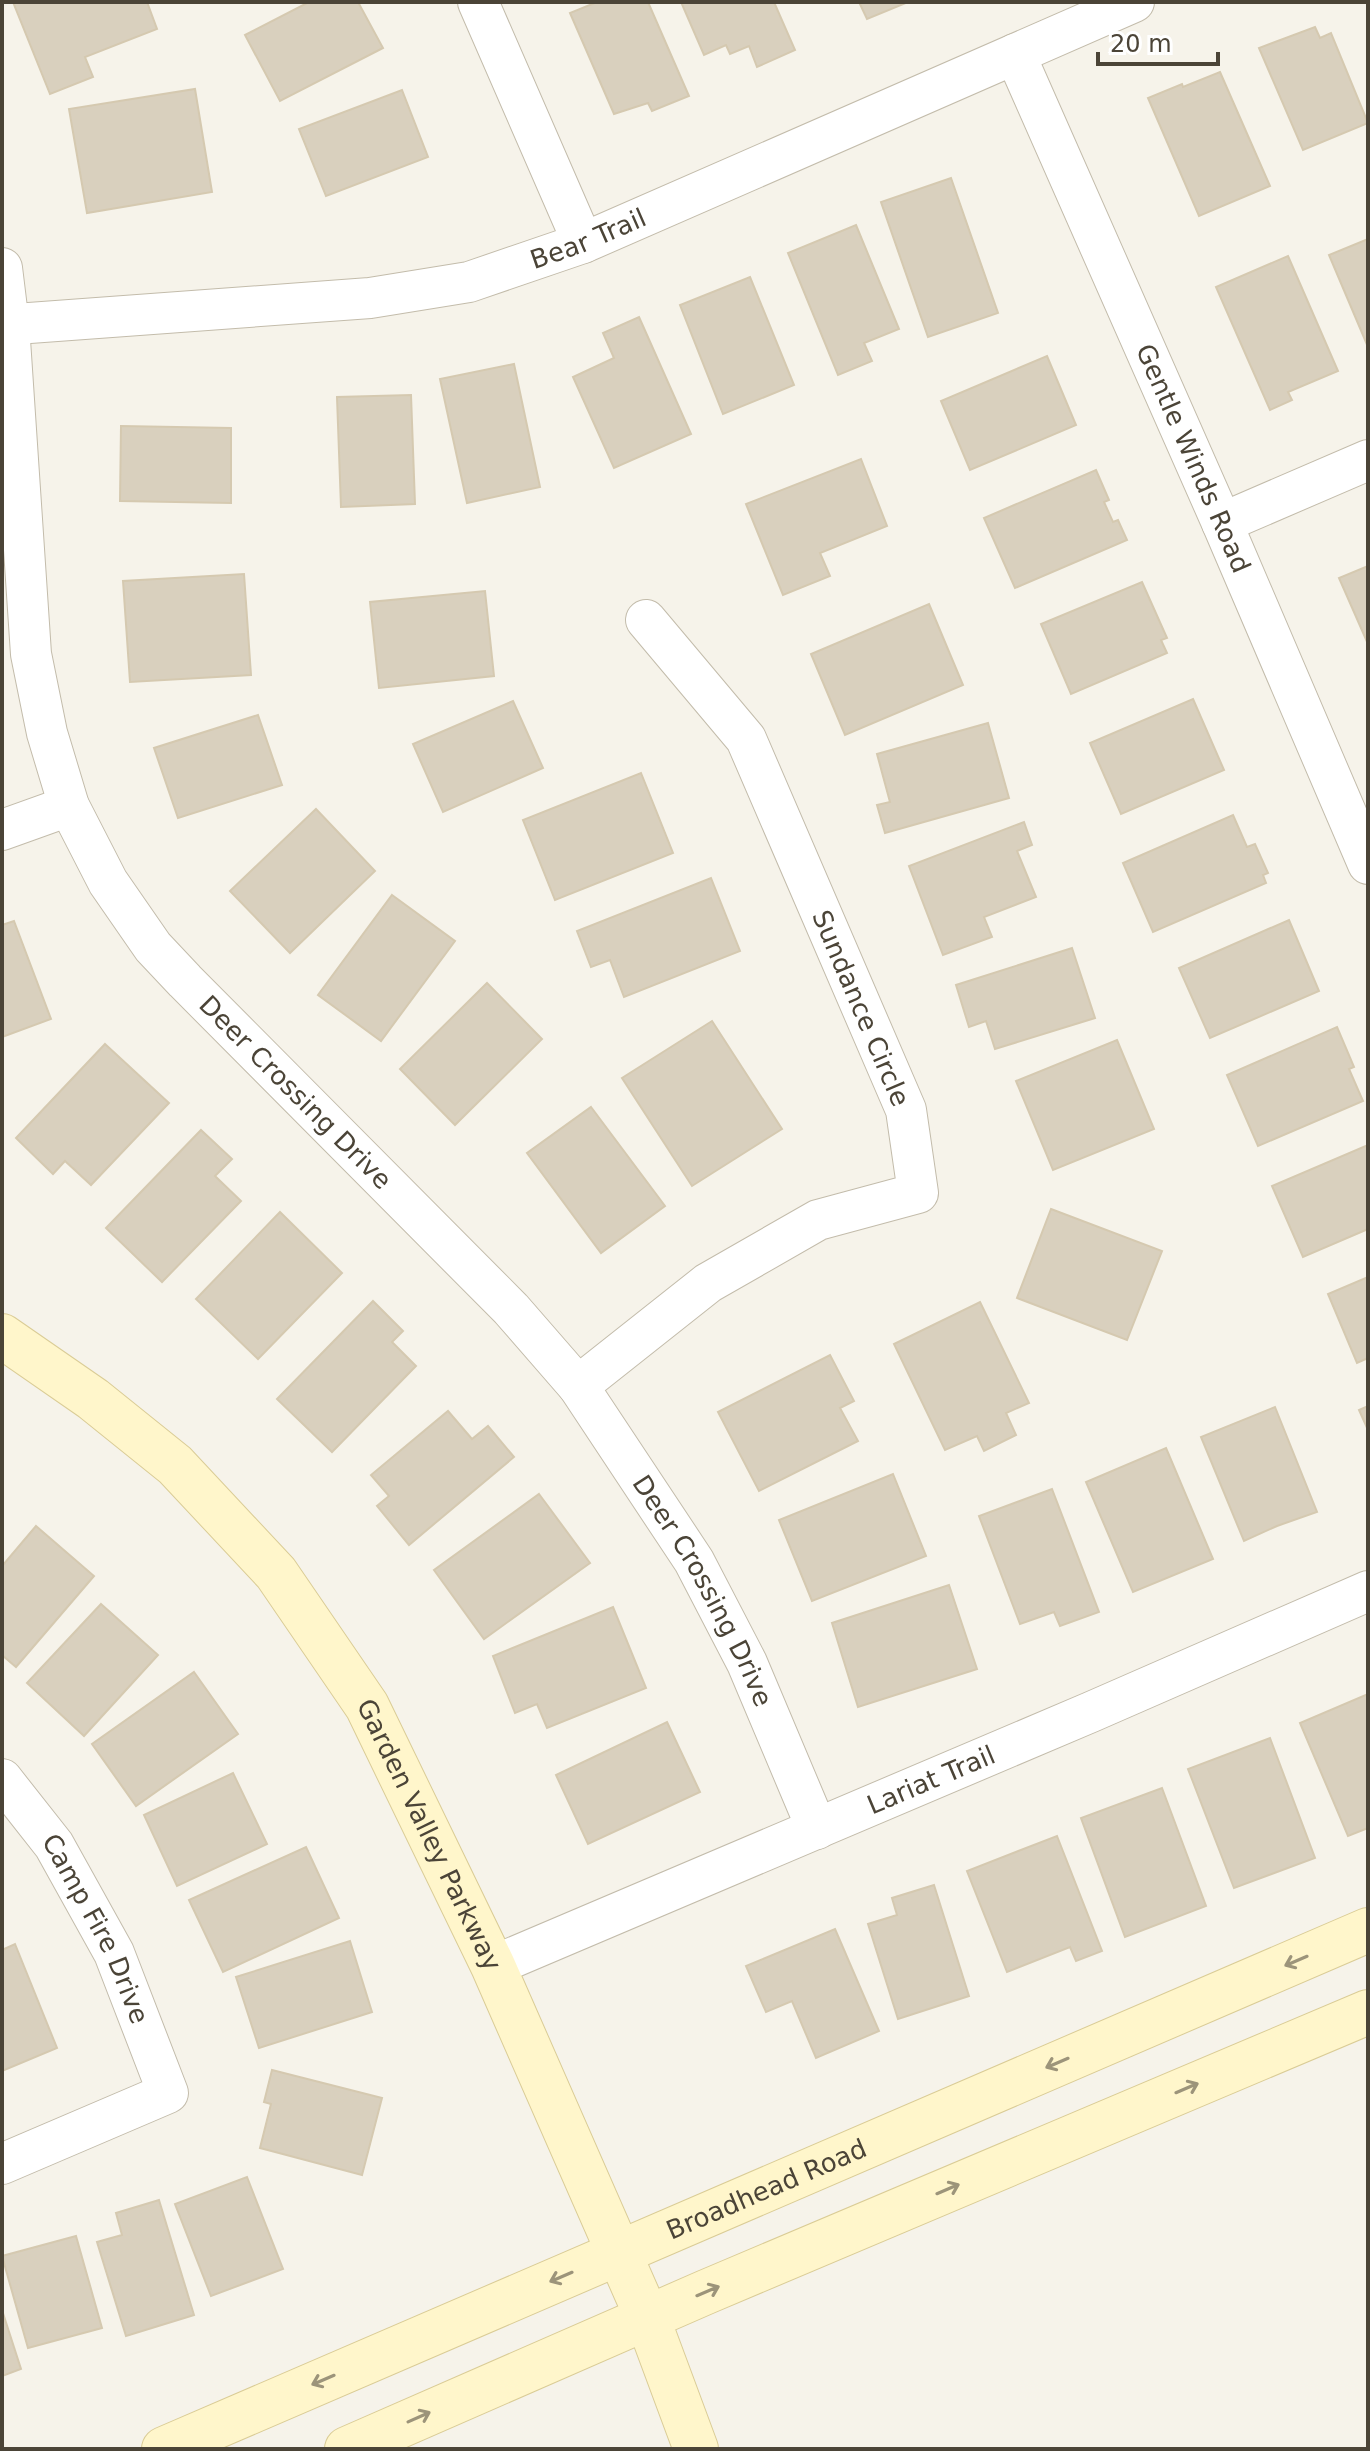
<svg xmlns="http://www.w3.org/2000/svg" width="1370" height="2451" font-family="'DejaVu Sans',sans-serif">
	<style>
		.building { fill: #d9d0be; stroke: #d5c9b0; stroke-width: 2 }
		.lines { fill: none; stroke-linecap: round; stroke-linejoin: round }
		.street-casing { stroke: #c3bcab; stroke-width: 42 }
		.secondary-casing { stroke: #dacc96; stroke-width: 46 }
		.street { stroke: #fff; stroke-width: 40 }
		.secondary { stroke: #fff6cb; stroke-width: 44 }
		.oneway { stroke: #9c947a }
		.labels { text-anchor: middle; stroke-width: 6; stroke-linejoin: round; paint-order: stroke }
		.street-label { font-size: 26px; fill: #4b4437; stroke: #fff }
	</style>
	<rect width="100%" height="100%" fill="#f6f3ea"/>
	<!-- building -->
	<g class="building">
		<polygon points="13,2 147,2 157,29 85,57 93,77 50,94"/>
		<polygon points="309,2 358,2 383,48 280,101 245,35"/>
		<polygon points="597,2 648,2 689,96 652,111 648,103 614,114 570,13"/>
		<polygon points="681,2 774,2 795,50 757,67 749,46 730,54 726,45 704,55"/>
		<polygon points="859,2 905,2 906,3 867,19"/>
		<polygon points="1315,27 1320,38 1331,33 1368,123 1303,150 1259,48"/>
		<polygon points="1220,72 1270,186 1199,216 1148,98 1182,84 1183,87"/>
		<polygon points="195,89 212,192 87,213 69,109"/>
		<polygon points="402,90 428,157 326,196 299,129"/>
		<polygon points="951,178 998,313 928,337 881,202"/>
		<polygon points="856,225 899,329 864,343 872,361 838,375 788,253"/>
		<polygon points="1368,239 1368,347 1329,255"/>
		<polygon points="1288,256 1338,371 1288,392 1292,400 1270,410 1216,287"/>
		<polygon points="750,277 794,385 723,414 680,305"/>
		<polygon points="639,317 691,434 614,468 573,377 614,358 603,333"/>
		<polygon points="1047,356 1076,425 970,470 941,401"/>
		<polygon points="514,364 540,487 467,503 440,379"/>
		<polygon points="411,395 415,504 341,507 337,397"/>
		<polygon points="121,426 231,428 231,503 120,501"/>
		<polygon points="861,459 887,526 820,553 830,576 783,595 746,504"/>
		<polygon points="1096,470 1109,500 1104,502 1113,522 1118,520 1127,540 1015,588 984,518"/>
		<polygon points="1368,566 1368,644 1339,578"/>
		<polygon points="244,574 251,675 130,682 123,581"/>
		<polygon points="1142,582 1167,638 1161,640 1167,653 1071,694 1041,624"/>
		<polygon points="485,591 494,676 379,688 370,602"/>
		<polygon points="929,604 963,685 845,735 811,654"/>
		<polygon points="1193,699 1224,770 1121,814 1090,743"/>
		<polygon points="513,701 543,768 443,812 413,744"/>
		<polygon points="258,715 282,785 178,818 154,748"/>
		<polygon points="988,723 1009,798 885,833 877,805 890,802 877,754"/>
		<polygon points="641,773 673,853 555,900 523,820"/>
		<polygon points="316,809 375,871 290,953 230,891"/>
		<polygon points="1233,815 1247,847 1255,844 1268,873 1263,875 1266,883 1153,932 1123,863"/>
		<polygon points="1024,822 1032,845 1017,851 1036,897 984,917 992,937 943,955 909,866"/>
		<polygon points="711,878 740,951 624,997 610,960 591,967 577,931"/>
		<polygon points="392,895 455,941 381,1041 318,995"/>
		<polygon points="1289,920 1319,991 1210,1038 1179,968"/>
		<polygon points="14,921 51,1019 2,1037 2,925"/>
		<polygon points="1072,948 1095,1018 995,1049 986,1021 969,1027 956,985"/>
		<polygon points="487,983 542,1039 455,1125 400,1069"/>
		<polygon points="712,1021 782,1129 692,1186 622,1078"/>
		<polygon points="1337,1027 1354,1067 1349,1069 1363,1101 1258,1146 1227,1075"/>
		<polygon points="1117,1040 1154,1129 1053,1170 1016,1081"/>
		<polygon points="105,1044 169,1103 91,1185 65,1161 53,1174 16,1138"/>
		<polygon points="591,1107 665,1206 601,1253 527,1153"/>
		<polygon points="201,1130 232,1159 215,1176 241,1201 162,1282 106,1228"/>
		<polygon points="1368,1145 1368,1229 1303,1257 1272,1186"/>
		<polygon points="1051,1209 1162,1251 1127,1340 1017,1298"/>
		<polygon points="280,1212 342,1273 258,1359 196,1299"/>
		<polygon points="1368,1277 1368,1358 1357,1363 1328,1294"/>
		<polygon points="373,1301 403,1331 392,1342 416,1366 332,1452 277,1399"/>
		<polygon points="980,1302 1029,1403 1006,1413 1016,1435 984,1451 977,1436 945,1450 894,1344"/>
		<polygon points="830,1355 854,1401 840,1408 858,1441 759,1491 718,1412"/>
		<polygon points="1368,1406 1368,1430 1359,1410"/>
		<polygon points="1275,1407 1317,1512 1277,1526 1244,1541 1201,1437"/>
		<polygon points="448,1411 472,1439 488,1426 514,1457 409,1545 377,1506 389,1496 371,1475"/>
		<polygon points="1166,1448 1213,1559 1133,1592 1086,1482"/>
		<polygon points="893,1474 926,1556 812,1601 779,1520"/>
		<polygon points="1052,1489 1099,1612 1060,1626 1054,1612 1020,1624 979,1516"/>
		<polygon points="539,1494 590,1563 484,1639 434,1570"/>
		<polygon points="36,1526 94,1576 16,1667 2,1655 2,1566"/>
		<polygon points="949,1585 977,1669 858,1707 832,1623"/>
		<polygon points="101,1604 158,1655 84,1736 27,1683"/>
		<polygon points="613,1607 646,1688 547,1728 537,1704 515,1713 493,1656"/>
		<polygon points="194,1672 238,1734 136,1806 92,1744"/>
		<polygon points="1368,1694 1368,1828 1348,1836 1300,1723"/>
		<polygon points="667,1722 700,1792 588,1844 556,1775"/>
		<polygon points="1270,1738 1315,1858 1234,1888 1188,1769"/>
		<polygon points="233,1773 267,1844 177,1886 144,1815"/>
		<polygon points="1162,1788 1206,1906 1125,1937 1081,1818"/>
		<polygon points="1057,1836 1102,1951 1076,1961 1070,1947 1007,1972 967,1871"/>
		<polygon points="306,1847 339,1918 223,1972 189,1900"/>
		<polygon points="934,1885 969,1996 898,2019 868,1924 897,1915 892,1898"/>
		<polygon points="835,1929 879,2031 816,2058 792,2001 766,2012 746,1966"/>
		<polygon points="350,1941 372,2012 259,2048 236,1977"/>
		<polygon points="15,1944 57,2048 2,2071 2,1950"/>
		<polygon points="272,2070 382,2098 362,2175 260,2148 271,2104 264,2102"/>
		<polygon points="247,2177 283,2269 211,2296 175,2204"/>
		<polygon points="159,2200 194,2315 126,2336 97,2242 122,2235 116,2213"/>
		<polygon points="76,2236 102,2328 28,2348 2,2256"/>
		<polygon points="2,2310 21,2369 2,2376"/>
	</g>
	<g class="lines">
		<defs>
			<g id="street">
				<polyline points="478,2 583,243"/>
				<path id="s1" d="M1015,54L1222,523L1368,864"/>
				<path id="s2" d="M2,268L9,325L31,654L47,733L69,806L108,882L153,947L185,981L511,1309L578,1386L694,1561L747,1663L817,1829"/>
				<path id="s3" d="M2,325L370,298L469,282L583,243L1134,2"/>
				<polyline points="1222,523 1368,460"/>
				<polyline points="2,830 69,806"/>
				<polyline points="578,1386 708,1283 818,1220 918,1193 906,1110 746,739 646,620"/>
				<path id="s4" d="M2,1779L54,1845L114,1953L168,2093L2,2164"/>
				<path id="s5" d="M493,1966L1091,1712L1368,1591"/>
			</g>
			<g id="secondary">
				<path id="s6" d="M2,1336L93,1399L175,1465L276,1573L367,1706L493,1966L647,2317L696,2449"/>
				<path id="s7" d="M164,2449L1368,1930"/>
				<polyline points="347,2449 706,2292 1368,2012"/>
			</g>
		</defs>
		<!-- street casing -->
		<use href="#street" class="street-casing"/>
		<!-- secondary casing -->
		<use href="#secondary" class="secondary-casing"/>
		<!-- street -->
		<use href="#street" class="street"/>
		<!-- secondary -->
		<use href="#secondary" class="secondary"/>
	</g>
	<!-- one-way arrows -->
	<defs><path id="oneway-shaft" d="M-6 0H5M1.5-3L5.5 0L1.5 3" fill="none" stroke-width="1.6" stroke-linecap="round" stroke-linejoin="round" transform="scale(2)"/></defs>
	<g class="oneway">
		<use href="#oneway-shaft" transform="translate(1296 1961) rotate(157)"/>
		<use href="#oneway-shaft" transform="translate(1057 2063) rotate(157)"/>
		<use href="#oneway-shaft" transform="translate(1187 2088) rotate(-23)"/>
		<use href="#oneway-shaft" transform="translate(948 2189) rotate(-23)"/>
		<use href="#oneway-shaft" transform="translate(561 2277) rotate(157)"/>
		<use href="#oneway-shaft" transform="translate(708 2291) rotate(-23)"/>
		<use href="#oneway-shaft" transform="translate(323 2380) rotate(157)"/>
		<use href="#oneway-shaft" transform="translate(419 2417) rotate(-24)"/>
	</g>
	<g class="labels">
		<!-- street labels -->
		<g class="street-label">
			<text dy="9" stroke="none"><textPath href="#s3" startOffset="596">Bear Trail</textPath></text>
			<text dy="9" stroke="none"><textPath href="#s1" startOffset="442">Gentle Winds Road</textPath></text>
			<text transform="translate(861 1008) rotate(67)" y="9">Sundance Circle</text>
			<text dy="9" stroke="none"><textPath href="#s2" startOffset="912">Deer Crossing Drive</textPath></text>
			<text dy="9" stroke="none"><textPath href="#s2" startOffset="1560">Deer Crossing Drive</textPath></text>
			<text dy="9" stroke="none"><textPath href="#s5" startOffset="476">Lariat Trail</textPath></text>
			<text dy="9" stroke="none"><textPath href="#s6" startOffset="668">Garden Valley Parkway</textPath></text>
			<text dy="9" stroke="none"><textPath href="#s4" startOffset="178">Camp Fire Drive</textPath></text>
			<text dy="9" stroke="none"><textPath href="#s7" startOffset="656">Broadhead Road</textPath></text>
		</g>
	</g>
	<!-- border -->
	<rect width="1370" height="2451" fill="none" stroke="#4b4437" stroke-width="8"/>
	<!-- scale -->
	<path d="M1098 52v12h120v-12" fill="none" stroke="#4b4437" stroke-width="4"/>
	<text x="1110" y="52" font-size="24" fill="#4b4437" stroke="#ffffff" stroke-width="6" paint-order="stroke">20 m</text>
</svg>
